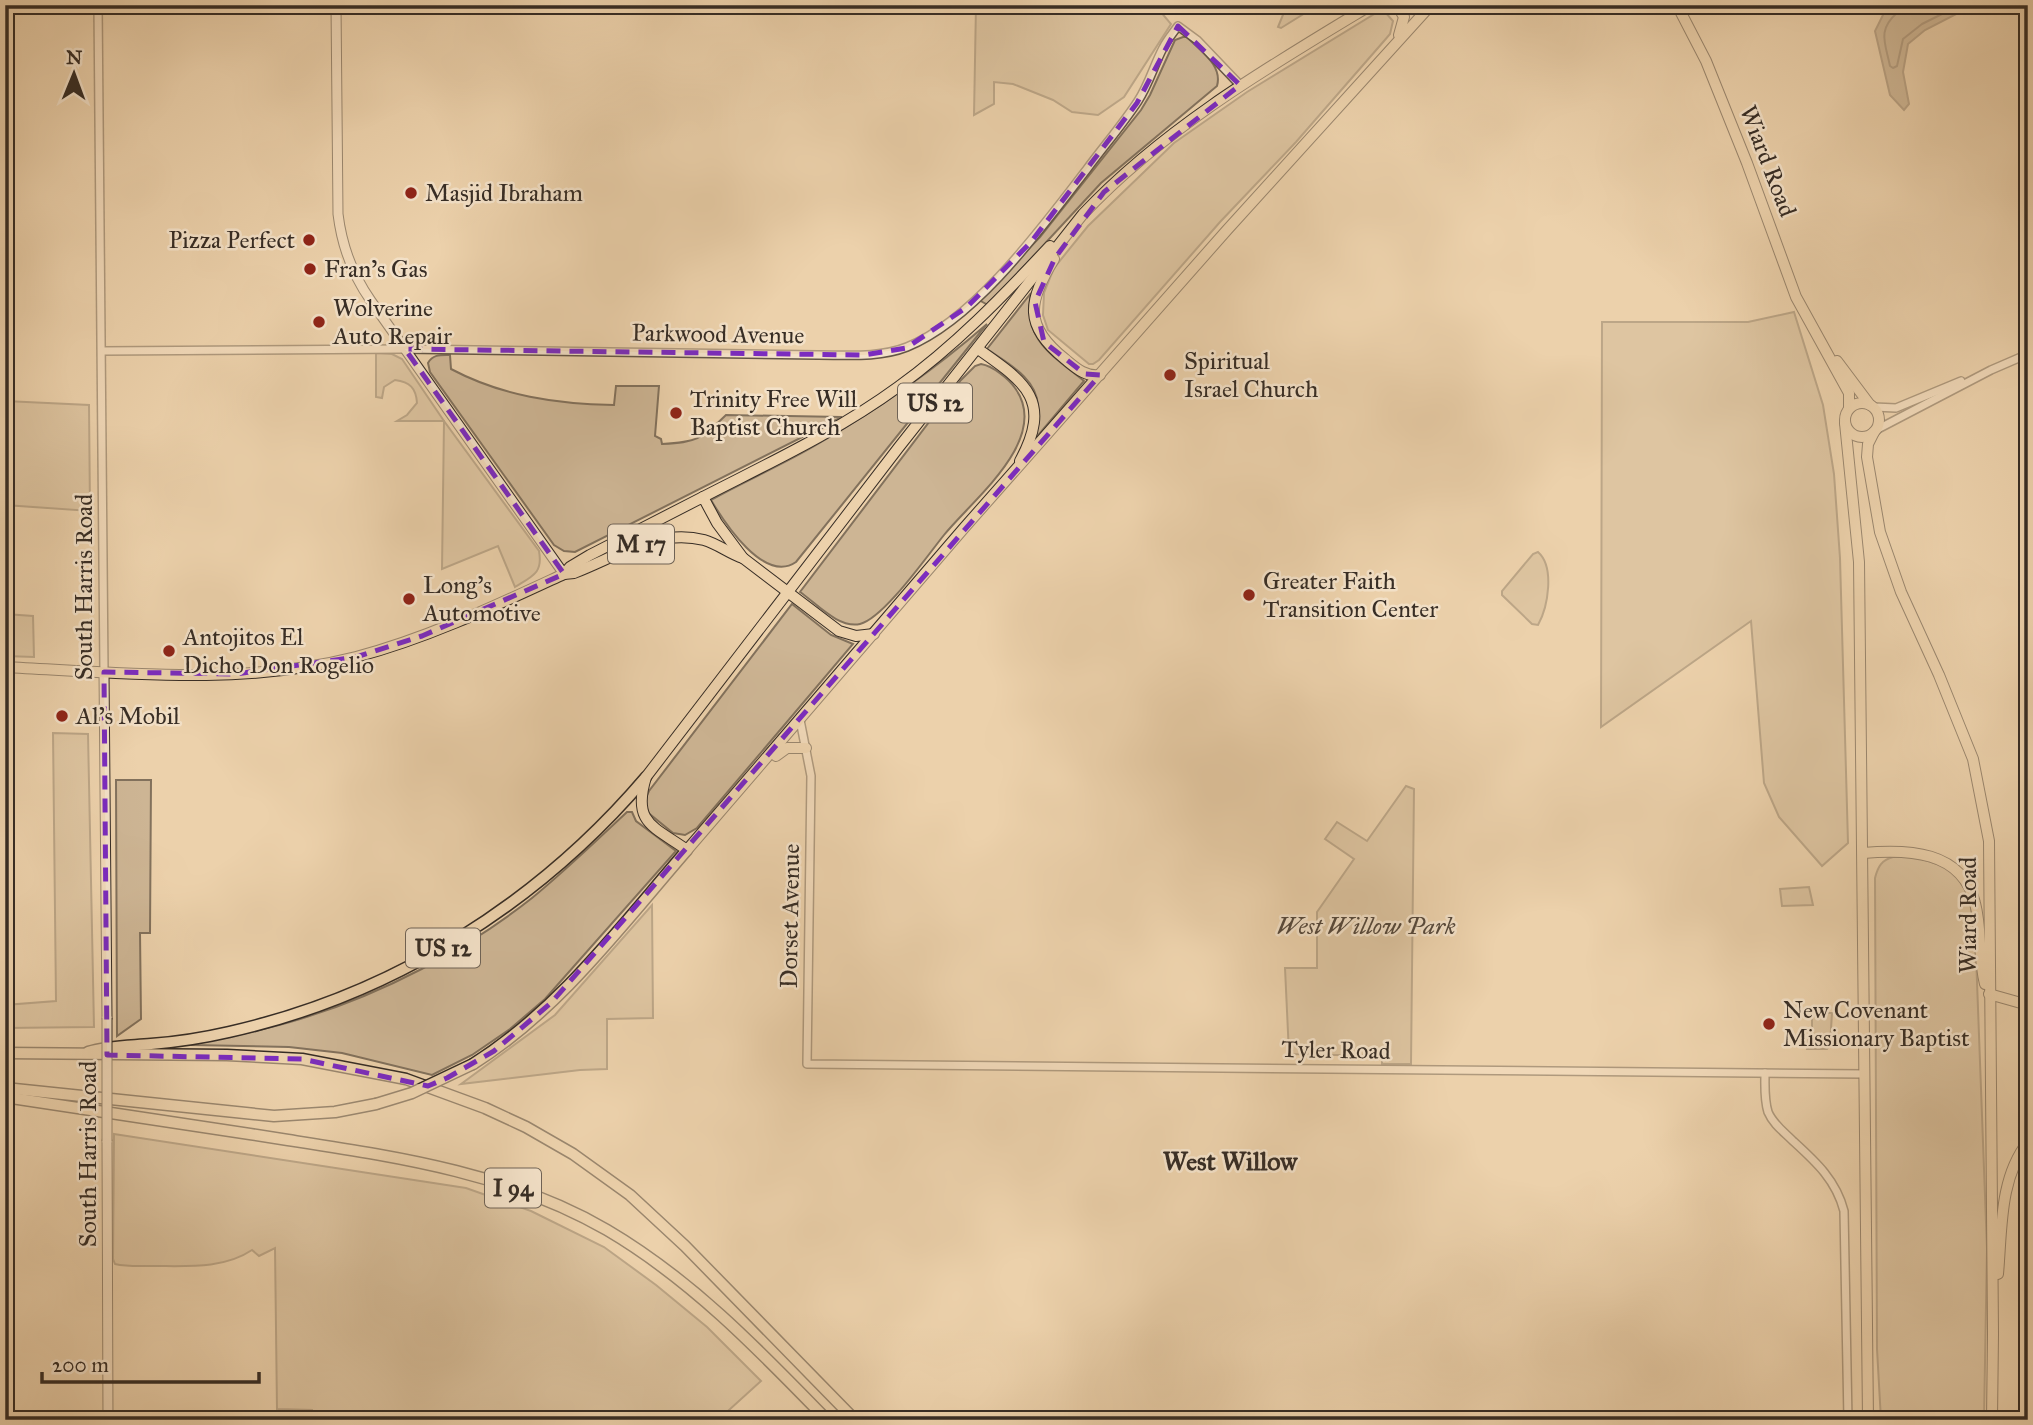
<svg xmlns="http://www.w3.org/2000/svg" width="2033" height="1425" font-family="'IM FELL Great Primer',serif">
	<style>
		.green { fill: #cdb594; stroke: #82715c; stroke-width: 2 }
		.water { fill: #ae997d; stroke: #7e6e5a; stroke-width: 2 }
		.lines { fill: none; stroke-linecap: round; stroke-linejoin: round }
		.shore { stroke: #726351; stroke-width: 2 }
		.tertiary-casing { stroke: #645646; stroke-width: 10 }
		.secondary-casing { stroke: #372d25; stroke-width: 11 }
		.primary-casing { stroke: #372d25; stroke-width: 12 }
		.trunk-casing { stroke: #372d25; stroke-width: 12 }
		.motorway-casing { stroke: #372d25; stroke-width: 13 }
		.tertiary { stroke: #f3e1c8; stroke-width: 7 }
		.secondary { stroke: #f3e1c8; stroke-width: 9 }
		.primary { stroke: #ecd1ab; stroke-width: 10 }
		.trunk { stroke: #ecd1ab; stroke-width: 10 }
		.motorway { stroke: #ecd1ab; stroke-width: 10 }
		.secondary-bridge-casing { stroke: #372d25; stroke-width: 11; stroke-linecap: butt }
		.motorway-bridge-casing { stroke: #372d25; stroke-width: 13; stroke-linecap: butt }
		.secondary-bridge { stroke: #f3e1c8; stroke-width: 9 }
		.motorway-bridge { stroke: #ecd1ab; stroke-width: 10 }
		.marked { fill: none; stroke: #7b2cbf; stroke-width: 5; stroke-dasharray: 14 9; stroke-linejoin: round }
		.poi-dot { fill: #8f2418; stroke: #f3e1c8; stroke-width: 2.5 }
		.labels { text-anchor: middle; stroke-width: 5; stroke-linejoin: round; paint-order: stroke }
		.shield { fill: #f3e1c8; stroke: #6f6356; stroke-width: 2 }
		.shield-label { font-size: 23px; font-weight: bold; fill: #372d25 }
		.street-label { font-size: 24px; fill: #372d25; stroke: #f3e1c8 }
		.poi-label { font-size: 24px; fill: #372d25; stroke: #f3e1c8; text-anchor: start }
		.park-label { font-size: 24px; font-style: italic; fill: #55483b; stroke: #f3e1c8 }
		.neighbourhood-label { font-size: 26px; font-weight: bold; fill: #372d25; stroke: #f3e1c8 }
	</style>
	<rect width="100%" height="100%" fill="#ecd1ab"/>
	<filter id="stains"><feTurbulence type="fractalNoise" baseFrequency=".00286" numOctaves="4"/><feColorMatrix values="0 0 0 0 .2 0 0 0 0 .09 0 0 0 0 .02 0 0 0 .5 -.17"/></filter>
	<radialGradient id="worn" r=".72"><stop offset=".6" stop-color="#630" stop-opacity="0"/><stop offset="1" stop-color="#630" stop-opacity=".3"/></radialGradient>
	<!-- green -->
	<g class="green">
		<polygon points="976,5 1155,5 1171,24 1124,97 1098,115 1072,112 1053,100 1013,84 994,82 994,104 974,115"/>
		<polygon points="1287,5 1318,5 1281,28 1278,27"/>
		<polygon points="1385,12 1393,21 1390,34 1384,41 1296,142 1220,222 1099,360 1093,364 1089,364 1048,330 1043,315 1044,293 1054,268 1088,226 1174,143 1247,92 1376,13"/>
		<path d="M1183,37H1187C1200,51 1223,65 1217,86L1101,183L988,305L979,300L1040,237L1141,110L1150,95L1175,40Z"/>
		<path d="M1031,293C1022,339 1052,355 1084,381L1035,439C1035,429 1039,417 1038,406C1037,378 1007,363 987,349Z"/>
		<polygon points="1794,312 1823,405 1834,474 1840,558 1848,843 1822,866 1779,817 1764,783 1751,621 1601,727 1602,322 1748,322"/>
		<path d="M987,324L796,562C764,584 724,522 711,500C745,481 782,465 816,445C877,410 934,370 987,324Z"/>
		<path d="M376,353L392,354L402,359L444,421L539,551C543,573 533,576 515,587L498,546L442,569L444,421H397L407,415L417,403C416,388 410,382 395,380L384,387L382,398L376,397Z"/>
		<path d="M450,355L451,369C502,396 556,404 614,405L616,386H659L655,436L661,439L662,444C697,442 700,440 726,415L842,417L575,552L564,551L554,545L430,372L428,363C433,354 441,355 450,355Z"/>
		<path d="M981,364C993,366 1009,379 1015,388C1052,439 972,500 944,535C927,556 884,618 860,624C839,629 816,603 800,592L961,380L975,366Z"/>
		<polygon points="5,401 89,405 90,511 5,505"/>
		<path d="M1538,552C1555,567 1548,607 1538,625L1532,624L1502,595V591L1533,554Z"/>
		<polygon points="792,604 831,635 853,644 697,828 685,835 673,833 646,811 644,802 649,791"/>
		<polygon points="5,614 33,616 34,657 5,656"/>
		<polygon points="53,733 88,734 94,1027 5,1028 5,1005 56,1001"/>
		<polygon points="116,780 151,780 150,933 140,933 141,1019 117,1036"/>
		<polygon points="1406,786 1414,789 1411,1064 1382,1064 1382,1056 1289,1054 1285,968 1317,968 1317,912 1354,859 1325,839 1337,822 1367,841"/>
		<path d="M627,812H632L636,821L676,851L545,999L510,1029L472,1055L432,1075L342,1053L289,1047L191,1045C228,1037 265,1030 300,1019C382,994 465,951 532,898C565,871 596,841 627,812Z"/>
		<path d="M1893,857H1916L1943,866L1957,876L1970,898L1976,955L1987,1249L1984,1420H1881L1877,1349L1875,878C1878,866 1882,860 1893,857Z"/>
		<polygon points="1809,887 1813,905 1782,906 1780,889"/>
		<polygon points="652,905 653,1018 607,1019 607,1069 580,1070 461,1084 555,1015"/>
		<polygon points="1812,1013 1832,1013 1830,1045 1827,1049 1807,1049 1808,1040 1812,1040"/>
		<path d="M114,1134L466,1188L531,1211L604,1247L656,1285L707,1327L761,1381L718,1420H312V1410L277,1409L275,1248L259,1256L252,1250C224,1269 187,1266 154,1266C141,1266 127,1267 115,1264L113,1259Z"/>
	</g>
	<!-- water -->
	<polygon class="water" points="1896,5 2028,5 2028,10 1960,12 1925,30 1908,44 1903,72 1909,104 1904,110 1890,95 1875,31 1884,13"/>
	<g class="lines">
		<!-- shore -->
		<path class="shore" d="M1899,5L1898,12C1877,30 1885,42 1890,66L1893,68L1897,66L1903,39L1922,24L1960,5"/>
		<defs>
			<g id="tertiary">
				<polyline points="98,5 104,672"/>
				<path d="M102,351L405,349L818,355C847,355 879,358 907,347C976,319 1043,226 1087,169C1104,146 1123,124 1138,101C1149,84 1154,65 1163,48C1167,40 1173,33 1178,26L1197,40L1240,85"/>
				<polyline points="1874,407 1896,408 1961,381"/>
				<polyline points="1876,430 1991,370 2028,354"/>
				<polyline points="800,720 811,776 807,1064 1864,1074"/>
				<path d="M1765,1073C1765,1086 1764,1099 1768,1112C1773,1124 1784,1132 1793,1141C1816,1162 1836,1180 1844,1211L1848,1420"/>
			</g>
			<g id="secondary">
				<path d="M336,5L338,214C342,247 352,274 371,301L564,574"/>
				<polyline points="104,672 107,1018"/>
				<polyline points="107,1141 108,1420"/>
			</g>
			<g id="primary">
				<polyline points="1677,5 1706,61 1747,163 1796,297 1849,393 1849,408"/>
				<polyline points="1837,361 1870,405"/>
				<circle cx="1862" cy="420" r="17"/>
				<polyline points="1845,423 1859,562 1868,1420"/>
				<polyline points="1874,432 1868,444 1867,457 1880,532 1901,592 1939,675 1973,759 1989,841 1993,1334 1992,1420"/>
				<polyline points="564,574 570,567 590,555 703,497 717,523 743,558 839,631 856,636 874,634"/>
				<path d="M5,667C122,673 241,686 356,657C428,638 497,605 564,574L574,573C616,557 657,528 704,540C718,544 730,554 743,558"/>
				<path d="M1863,853C1907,849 1962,850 1975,903C1982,929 1978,957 1985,984"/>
				<polyline points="1989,994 2028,1005"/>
				<path d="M1998,1274C2002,1231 1999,1178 2028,1142"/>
			</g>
			<g id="trunk">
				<path d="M1371,5C1270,66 1165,127 1083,214L899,447L646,777C632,823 653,826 687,850L964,528L1227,230L1431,5"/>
				<polyline points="1397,5 1404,17 1399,35"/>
				<path d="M1054,259C1028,301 1023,326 1065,359C1076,368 1085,377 1100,375"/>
				<path d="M978,349C1025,382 1053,400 1020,461"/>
				<path d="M703,497C769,463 838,431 898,387C955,346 1002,297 1050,246"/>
				<polyline points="776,756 787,748 806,748"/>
			</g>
			<g id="motorway">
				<path d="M88,1052C108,1046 129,1046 151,1044C177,1042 203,1038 229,1032C393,995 538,904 646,777"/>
				<polyline points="5,1053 227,1055 302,1059 406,1079 485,1108 526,1127 573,1154 630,1195 685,1246 855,1420"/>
				<path d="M473,1064C559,1010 621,926 687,850"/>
				<polyline points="5,1088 274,1116 335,1112 376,1104"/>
				<path d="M5,1097C100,1111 194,1125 288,1140C398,1157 509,1173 607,1230C692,1280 759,1350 827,1420"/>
			</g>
		</defs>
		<!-- tertiary casing -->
		<use href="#tertiary" class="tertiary-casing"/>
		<!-- secondary casing -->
		<use href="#secondary" class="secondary-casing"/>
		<!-- primary casing -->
		<use href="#primary" class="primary-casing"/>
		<!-- trunk casing -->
		<use href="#trunk" class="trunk-casing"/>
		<!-- motorway casing -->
		<use href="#motorway" class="motorway-casing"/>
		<!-- tertiary -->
		<use href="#tertiary" class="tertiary"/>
		<!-- secondary -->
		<use href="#secondary" class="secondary"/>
		<!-- primary -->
		<use href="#primary" class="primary"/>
		<!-- trunk -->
		<use href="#trunk" class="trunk"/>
		<!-- motorway -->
		<use href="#motorway" class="motorway"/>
		<defs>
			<polyline id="secondary-bridge" points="107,1018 107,1141"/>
			<polyline id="motorway-bridge" points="376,1104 412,1093 473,1064"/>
		</defs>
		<!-- secondary-bridge casing -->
		<use href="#secondary-bridge" class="secondary-bridge-casing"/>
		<!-- motorway-bridge casing -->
		<use href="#motorway-bridge" class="motorway-bridge-casing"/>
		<!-- secondary-bridge -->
		<use href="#secondary-bridge" class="secondary-bridge"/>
		<!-- motorway-bridge -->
		<use href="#motorway-bridge" class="motorway-bridge"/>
	</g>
	<!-- marked area -->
	<path d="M0 0H2033V1425H0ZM1178,26L1240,85L1104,192L1055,258L1035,302L1044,342L1085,374L1100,375L551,1003L494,1051L447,1078L428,1086L302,1059L107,1055L104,672L236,674L356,657L422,636L564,574L405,349L864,355L906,348L967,307L1031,242L1137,103Z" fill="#ecd1ab" fill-opacity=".55" fill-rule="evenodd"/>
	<path class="marked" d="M1178,26L1240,85L1104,192L1055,258L1035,302L1044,342L1085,374L1100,375L551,1003L494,1051L447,1078L428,1086L302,1059L107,1055L104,672L236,674L356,657L422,636L564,574L405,349L864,355L906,348L967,307L1031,242L1137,103Z"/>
	<!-- markers -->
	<g class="poi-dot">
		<circle cx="411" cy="193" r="7"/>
		<circle cx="309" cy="240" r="7"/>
		<circle cx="310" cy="269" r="7"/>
		<circle cx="319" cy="322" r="7"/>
		<circle cx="1170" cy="375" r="7"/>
		<circle cx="676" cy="413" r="7"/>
		<circle cx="1249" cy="595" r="7"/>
		<circle cx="409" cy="599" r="7"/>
		<circle cx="169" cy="651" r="7"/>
		<circle cx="62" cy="716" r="7"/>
		<circle cx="1769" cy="1024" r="7"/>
	</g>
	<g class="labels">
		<!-- shield labels -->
		<g class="shield">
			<rect x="898" y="383.5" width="74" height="39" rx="5"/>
			<rect x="608" y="524.5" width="66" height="39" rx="5"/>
			<rect x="406" y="928.5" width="74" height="39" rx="5"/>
			<rect x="485" y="1168.5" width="56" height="39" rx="5"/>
		</g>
		<g class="shield-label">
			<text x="935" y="411">US 12</text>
			<text x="641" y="552">M 17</text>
			<text x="443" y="956">US 12</text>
			<text x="513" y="1196">I 94</text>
		</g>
		<!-- street labels -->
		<g class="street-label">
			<text transform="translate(1768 161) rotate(69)" y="8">Wiard Road</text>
			<text transform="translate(718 334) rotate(1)" y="8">Parkwood Avenue</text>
			<text transform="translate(84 587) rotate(-90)" y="8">South Harris Road</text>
			<text transform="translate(1968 915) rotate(-90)" y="8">Wiard Road</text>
			<text transform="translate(790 916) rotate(-89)" y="8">Dorset Avenue</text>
			<text transform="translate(1336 1050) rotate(1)" y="8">Tyler Road</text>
			<text transform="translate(88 1154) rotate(-90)" y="8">South Harris Road</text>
		</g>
		<!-- poi labels -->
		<g class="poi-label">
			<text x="425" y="201">Masjid Ibraham</text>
			<text x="295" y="248" text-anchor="end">Pizza Perfect</text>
			<text x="324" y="277">Fran's Gas</text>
			<text x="333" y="316">Wolverine<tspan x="333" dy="28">Auto Repair</tspan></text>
			<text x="1184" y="369">Spiritual<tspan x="1184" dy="28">Israel Church</tspan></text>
			<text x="690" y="407">Trinity Free Will<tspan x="690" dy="28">Baptist Church</tspan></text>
			<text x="1263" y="589">Greater Faith<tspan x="1263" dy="28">Transition Center</tspan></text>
			<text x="423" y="593">Long’s<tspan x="423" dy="28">Automotive</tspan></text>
			<text x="183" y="645">Antojitos El<tspan x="183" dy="28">Dicho Don Rogelio</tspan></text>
			<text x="76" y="724">Al's Mobil</text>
			<text x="1783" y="1018">New Covenant<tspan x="1783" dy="28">Missionary Baptist</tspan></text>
		</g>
		<!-- park labels -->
		<g class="park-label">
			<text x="1366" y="934">West Willow Park</text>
		</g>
		<!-- neighbourhood labels -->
		<g class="neighbourhood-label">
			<text x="1230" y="1170">West Willow</text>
		</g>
	</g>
	<!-- margin -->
	<rect width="2033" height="1425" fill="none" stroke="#ecd1ab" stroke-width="28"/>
	<rect x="7" y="7" width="2019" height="1411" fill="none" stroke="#372d25" stroke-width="3.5"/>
	<rect x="14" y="14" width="2005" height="1397" fill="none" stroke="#372d25" stroke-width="2"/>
	<!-- north arrow -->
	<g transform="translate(74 74) rotate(1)" stroke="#f3e1c8" stroke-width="5" paint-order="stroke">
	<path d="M0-5L12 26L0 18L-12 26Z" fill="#372d25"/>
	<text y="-10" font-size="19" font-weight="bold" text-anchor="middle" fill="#372d25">N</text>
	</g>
	<!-- scale -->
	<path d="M42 1372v10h217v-10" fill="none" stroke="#372d25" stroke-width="3.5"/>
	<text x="52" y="1372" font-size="21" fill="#372d25" stroke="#f3e1c8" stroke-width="5" paint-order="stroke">200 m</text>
	<rect width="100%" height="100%" filter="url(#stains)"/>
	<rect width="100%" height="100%" fill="url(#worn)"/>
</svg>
